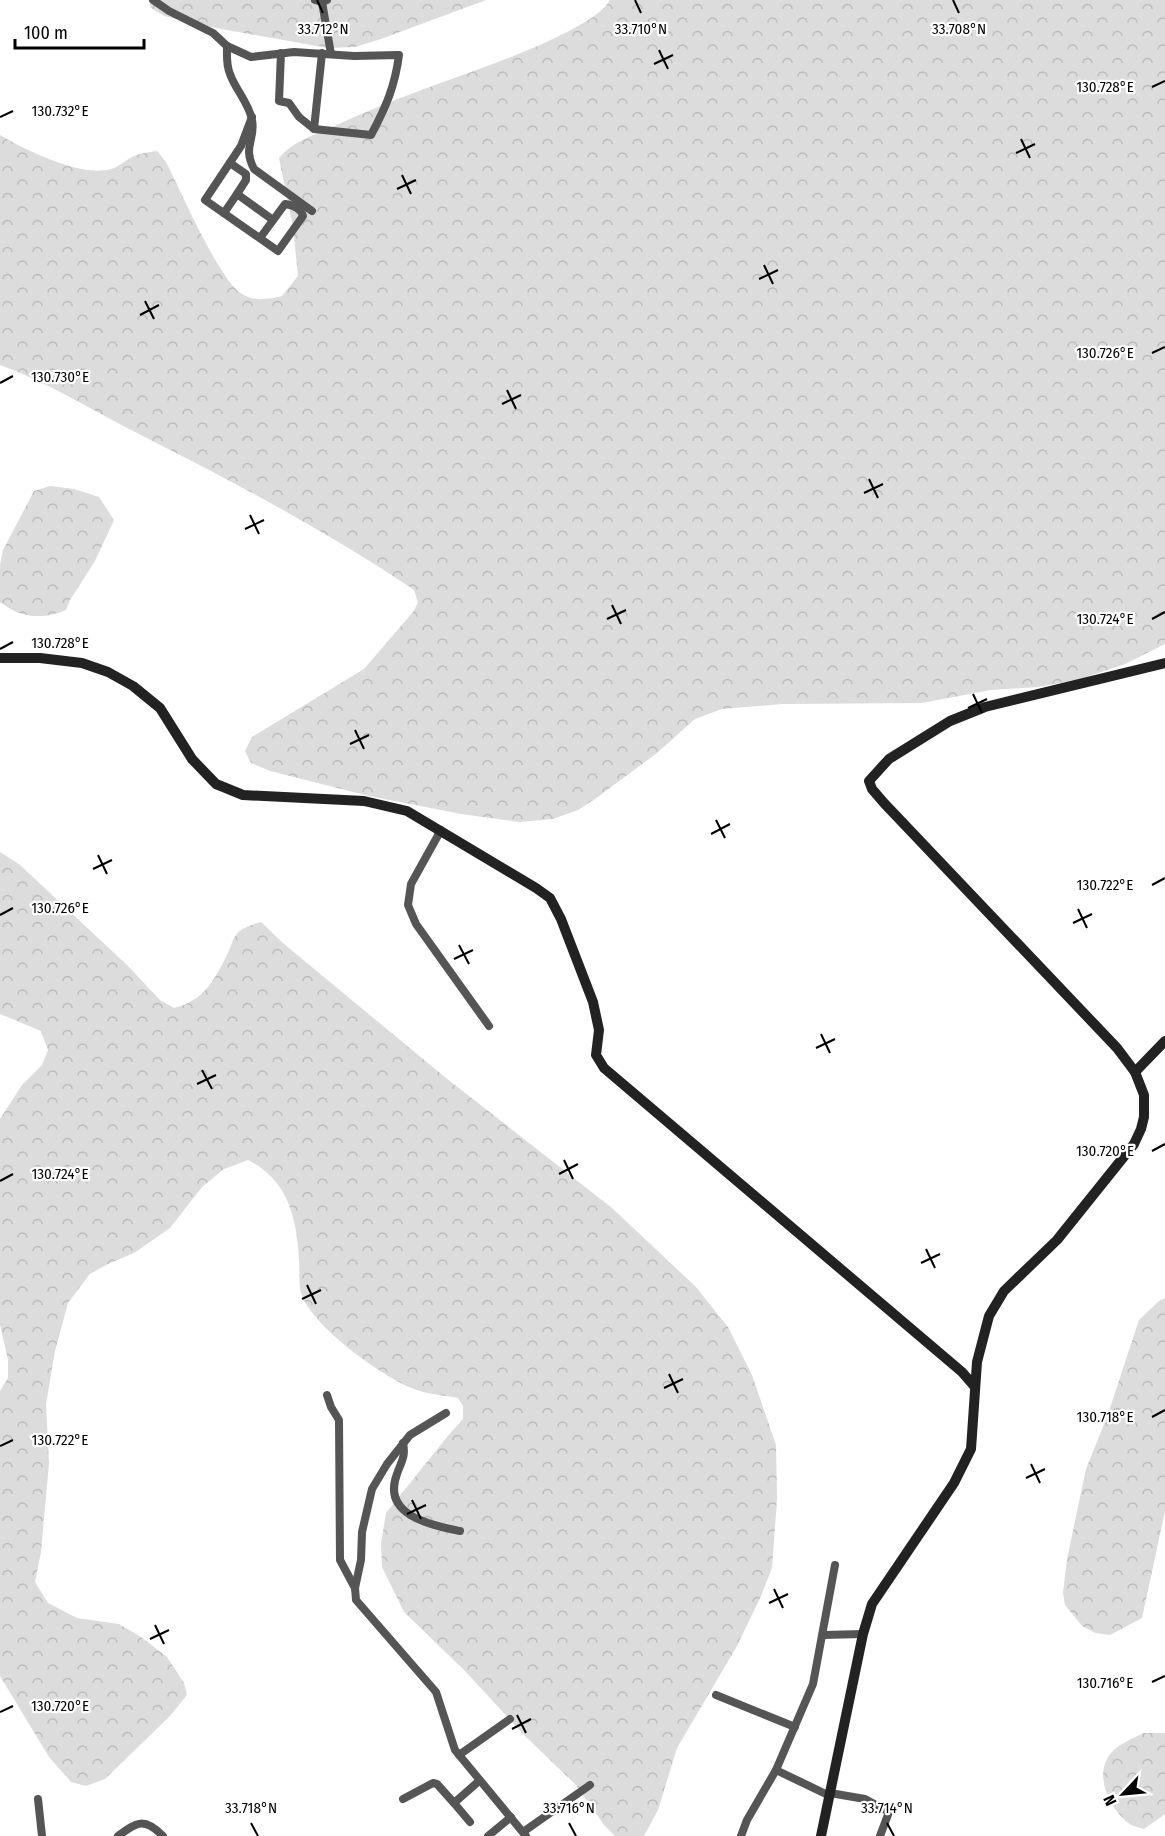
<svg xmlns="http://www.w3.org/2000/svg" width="1165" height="1836" font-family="'Fira Sans Condensed',sans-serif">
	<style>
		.forest { fill: url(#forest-crowns) }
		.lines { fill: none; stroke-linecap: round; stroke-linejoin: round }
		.street { stroke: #555; stroke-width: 8 }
		.secondary { stroke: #222; stroke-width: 10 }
		.ticks { fill: none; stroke: #000; stroke-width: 2 }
		.ticks-label { font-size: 15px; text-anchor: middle; fill: #000; stroke: #fff; stroke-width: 4.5; stroke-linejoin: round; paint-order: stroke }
	</style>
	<defs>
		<pattern id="forest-crowns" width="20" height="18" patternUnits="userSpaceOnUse" patternTransform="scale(1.5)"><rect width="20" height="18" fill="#dcdcdc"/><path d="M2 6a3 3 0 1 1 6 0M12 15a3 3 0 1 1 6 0" fill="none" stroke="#bbb"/></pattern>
	</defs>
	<rect width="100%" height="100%" fill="#fff"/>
	<!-- forest -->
	<g class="forest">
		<polygon points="149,0 486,0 381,39 355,47 328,48 216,28 164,16 151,8"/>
		<path d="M610,0H1165V644L1125,664L1078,680L1038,687L991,690L922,703L783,704L722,709L695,719L657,753L595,799L578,810L553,819L519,822L461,814L369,796L270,771L251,763L245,751L252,737L364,669L413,612L418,603L414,590C325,530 230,480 135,432C90,409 47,382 0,365V135C25,150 86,180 114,168C121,165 127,159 134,156C141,153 150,152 157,151L166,162C180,189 220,282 242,294C255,302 269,299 282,296L298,276L293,227L279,158C292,142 312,136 330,128C360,114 391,101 422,90C461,75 592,33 610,0Z"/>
		<path d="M50,486L74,489L99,497L114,520L95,561L70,600L66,610C43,620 20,618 0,602V565L3,550L34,491Z"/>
		<path d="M0,852L19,864L127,965L160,1000L174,1008C204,1001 215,979 228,953C231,947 232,940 236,935C242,927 252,925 261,922L284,944L446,1078L612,1208L696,1287L728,1327L752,1375L776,1445L777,1499L772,1568L761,1596L737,1646L677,1748L658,1810L644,1836H615L604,1825L576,1785L524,1735L465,1671L404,1612L382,1567L381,1544L386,1513L447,1437L463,1419V1406L458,1398C442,1395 423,1394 409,1387C378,1373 315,1328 302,1296C298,1286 300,1271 299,1260C297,1218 288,1180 248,1160L224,1169L202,1187L170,1228L134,1253L108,1264L90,1274L68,1303L55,1351L46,1404L49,1463L41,1552L35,1582L48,1603L77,1618L119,1624L141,1637L167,1657L184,1683L187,1695L170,1716L105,1779L86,1786L71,1782L49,1757L0,1676V1391L8,1378V1360L0,1325V1119L22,1085L42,1065L48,1050L41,1031L0,1014Z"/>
		<polygon points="1165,1298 1165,1511 1142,1618 1110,1635 1095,1633 1082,1626 1065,1605 1063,1593 1067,1559 1086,1469 1107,1417 1139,1320 1159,1301"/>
		<path d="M1143,1733H1165V1814L1144,1829C1138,1827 1131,1826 1127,1822C1108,1806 1093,1773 1112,1752C1119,1744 1134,1738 1143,1733Z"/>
	</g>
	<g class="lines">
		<!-- street -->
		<g class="street">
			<path d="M153,0L169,11L213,33L227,46L251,57L294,52L354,56L399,55C395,86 386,107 371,135L314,129L299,117L289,103L279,101L281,53"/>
			<polyline points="315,0 322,2 327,0"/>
			<polyline points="322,2 331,54"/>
			<path d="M227,46C227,55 226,65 230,74C235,89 249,103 252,120C256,140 242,146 254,169L312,211"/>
			<path d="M252,117L241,146L205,200L278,251L303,216C301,208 292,205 285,204L260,238"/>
			<polyline points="314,129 322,53"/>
			<polyline points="230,163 246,174 246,180 237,194"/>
			<polyline points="224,213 237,194 273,220"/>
			<polyline points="441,830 411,884 408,905 416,924 489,1026"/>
			<polyline points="327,1395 331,1407 339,1420 340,1560 355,1588"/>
			<polyline points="446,1413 410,1435 387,1464 372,1489 362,1532 361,1560 355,1588 356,1600 436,1692 455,1750 526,1836"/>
			<path d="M403,1443C406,1457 401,1462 397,1474C381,1516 432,1525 460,1531"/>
			<polyline points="823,1635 863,1634"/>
			<polyline points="716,1695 795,1727"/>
			<polyline points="459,1755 510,1719"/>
			<polyline points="776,1770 830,1796"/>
			<polyline points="830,1793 865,1799 889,1812 880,1836"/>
			<polyline points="38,1799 42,1836"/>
			<polyline points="403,1799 433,1783 437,1784 454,1803 479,1781"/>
			<polyline points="454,1803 470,1822"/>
			<polyline points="523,1832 590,1785"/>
			<path d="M118,1836C137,1822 144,1817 163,1836"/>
			<polyline points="488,1836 511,1817"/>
			<polyline points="741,1836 747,1820 776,1770 813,1684 835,1565"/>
		</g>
		<!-- secondary -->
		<g class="secondary">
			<polyline points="0,658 40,658 82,663 108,672 133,686 160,708 192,759 216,784 243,795 364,801 407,811 536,888 550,898 561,919 593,1002 599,1030 596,1055 604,1068 962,1372 975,1387"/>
			<polyline points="1135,1072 1165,1041"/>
			<polyline points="821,1836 863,1634 872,1604 954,1483 971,1449 977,1362 989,1316 1004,1291 1057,1240 1134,1144 1141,1129 1144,1117 1144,1095 1135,1072 1117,1048 884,803 872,789 869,781 889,759 950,721 985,707 1165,663"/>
		</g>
	</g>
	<!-- ticks -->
	<path class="ticks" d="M317,0L323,13M635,0L641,13M953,0L959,13M659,50L668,69M654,64L673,55M1152,87L1165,81M0,117L13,111M1021,139L1030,158M1016,153L1035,144M402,175L411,194M397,189L416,180M764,265L773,284M759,279L778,270M145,301L154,319M140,315L159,305M1152,353L1165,347M0,383L13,376M507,390L516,409M502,404L521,395M869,479L878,498M864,493L883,484M250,515L259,534M245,529L264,520M612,605L621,624M607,619L626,610M1152,619L1165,612M0,649L13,642M973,694L982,713M968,708L987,699M355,730L364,749M350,744L369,735M716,820L725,838M711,834L730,824M98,855L107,874M93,869L112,860M1152,885L1165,878M1078,909L1087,928M0,915L13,908M1073,923L1092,914M459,945L469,964M454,959L473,950M821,1034L830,1053M816,1048L835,1039M202,1070L212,1089M197,1084L216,1075M1152,1151L1165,1144M564,1160L573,1179M559,1174L578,1164M0,1181L13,1174M926,1249L935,1268M921,1263L940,1254M307,1285L316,1304M302,1299L321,1290M669,1374L678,1393M664,1388L683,1379M1152,1417L1165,1410M0,1446L13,1440M1031,1464L1040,1483M1026,1478L1045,1469M412,1500L421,1519M407,1514L426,1505M774,1589L783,1608M769,1603L788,1594M155,1625L164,1644M150,1639L169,1630M1152,1682L1165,1676M0,1712L13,1706M517,1715L526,1733M512,1729L531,1719M251,1823L258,1836M569,1823L576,1836M887,1823L894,1836"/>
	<g class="ticks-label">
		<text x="641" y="34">33.710°N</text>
		<text x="323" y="34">33.712°N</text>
		<text x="959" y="34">33.708°N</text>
		<text x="1105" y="92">130.728°E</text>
		<text x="60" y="116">130.732°E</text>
		<text x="1105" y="358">130.726°E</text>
		<text x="60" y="382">130.730°E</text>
		<text x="1105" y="624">130.724°E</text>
		<text x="60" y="648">130.728°E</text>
		<text x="1105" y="890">130.722°E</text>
		<text x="60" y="913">130.726°E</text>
		<text x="1105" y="1156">130.720°E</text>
		<text x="60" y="1179">130.724°E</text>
		<text x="1105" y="1422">130.718°E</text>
		<text x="60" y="1445">130.722°E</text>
		<text x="1105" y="1688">130.716°E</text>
		<text x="60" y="1711">130.720°E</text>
		<text x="251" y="1813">33.718°N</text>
		<text x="569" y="1813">33.716°N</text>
		<text x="887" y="1813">33.714°N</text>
	</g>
	<!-- north arrow -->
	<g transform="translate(1123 1794) rotate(244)" stroke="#ffffff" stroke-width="4.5" paint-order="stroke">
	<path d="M0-4.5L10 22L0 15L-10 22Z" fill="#000000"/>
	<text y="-9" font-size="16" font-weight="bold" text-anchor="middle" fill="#000000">N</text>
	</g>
	<!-- scale -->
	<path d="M15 39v9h129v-9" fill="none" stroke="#000000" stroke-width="3"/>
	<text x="24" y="39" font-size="18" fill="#000000" stroke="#ffffff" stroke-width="4.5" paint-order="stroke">100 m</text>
</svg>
